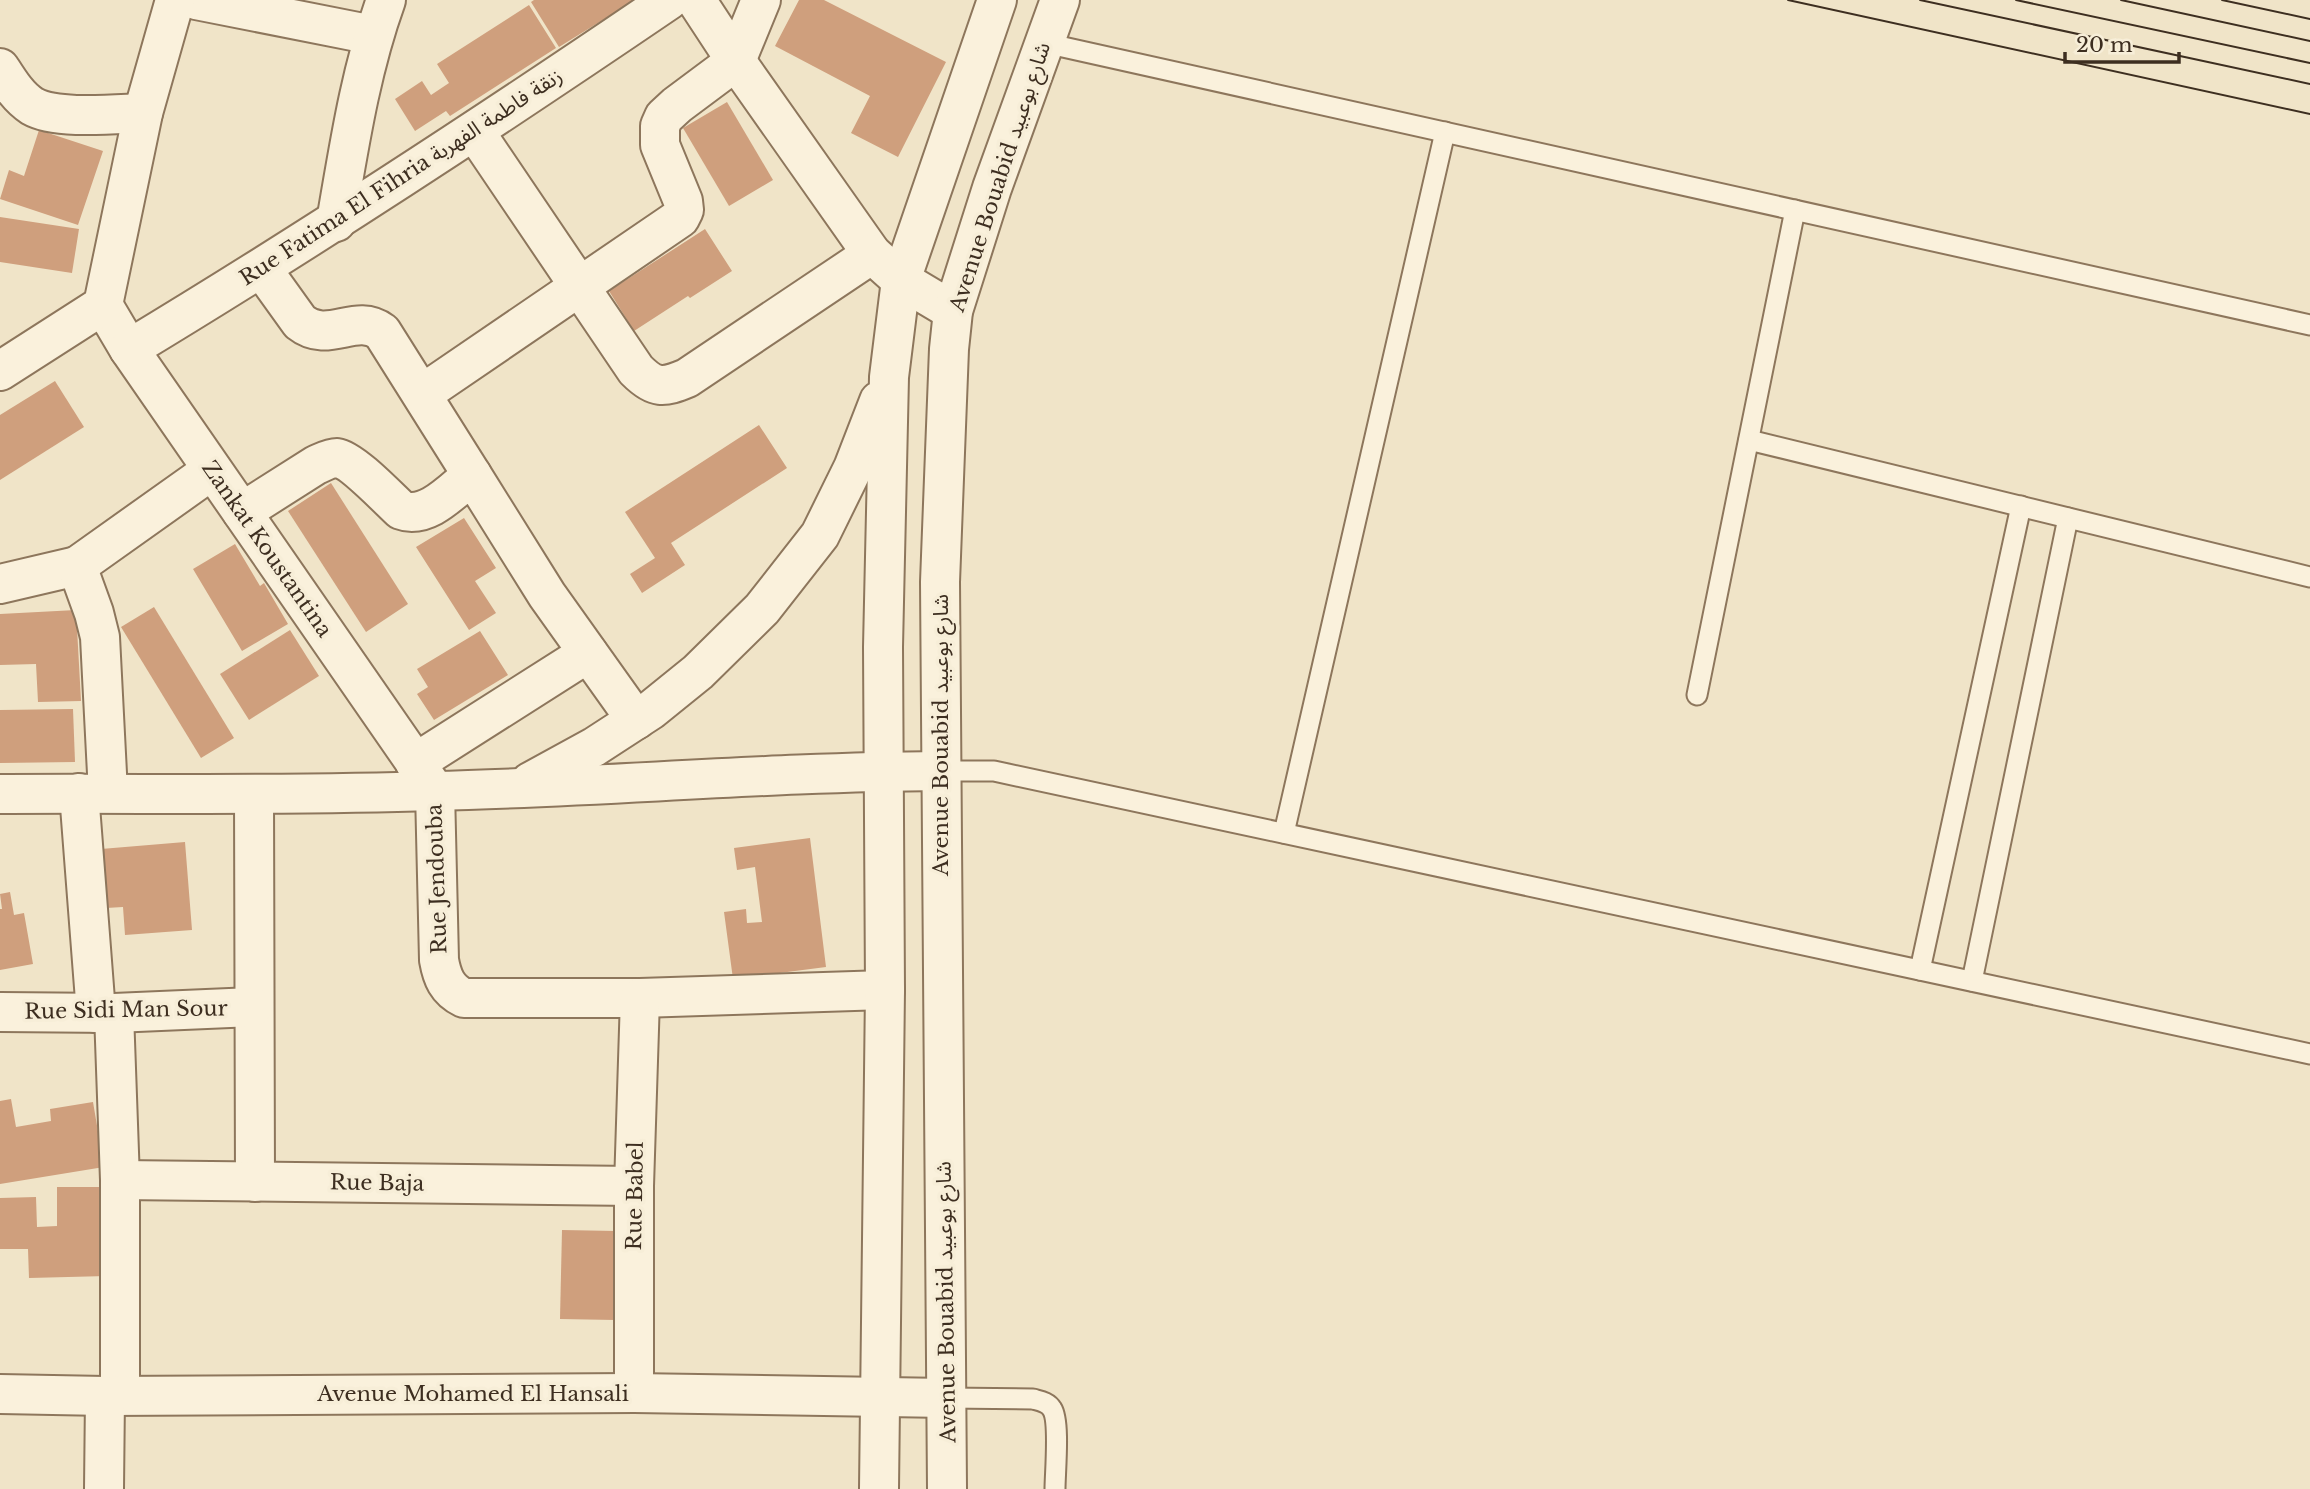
<svg xmlns="http://www.w3.org/2000/svg" width="2310" height="1489" font-family="'Libre Baskerville','Noto Sans Arabic',serif">
	<style>
		.building { fill: #cf9f7d }
		.lines { fill: none; stroke-linecap: round; stroke-linejoin: round }
		.service-casing { stroke: #8d765c; stroke-width: 23 }
		.minor-casing { stroke: #8d765c; stroke-width: 42 }
		.tertiary-casing { stroke: #8d765c; stroke-width: 42 }
		.service { stroke: #faf1dc; stroke-width: 19 }
		.minor { stroke: #faf1dc; stroke-width: 38 }
		.tertiary { stroke: #faf1dc; stroke-width: 38 }
		.tram { stroke: #3d2e20; stroke-width: 2 }
		.labels { text-anchor: middle; stroke-width: 7; stroke-linejoin: round; paint-order: stroke }
		.street-label { font-size: 21px; fill: #3d2e20; stroke: #f7eed8 }
	</style>
	<rect width="100%" height="100%" fill="#f0e4c8"/>
	<!-- building -->
	<g class="building">
		<polygon points="534,0 635,0 559,47 531,2"/>
		<polygon points="799,0 824,0 946,62 898,157 851,133 870,96 775,46"/>
		<polygon points="529,5 556,48 450,116 446,111 415,131 395,99 422,81 431,95 449,83 437,64"/>
		<polygon points="727,102 773,180 729,206 683,128"/>
		<polygon points="39,130 103,151 78,225 0,199 9,170 24,176"/>
		<polygon points="0,217 79,229 72,273 0,262"/>
		<polygon points="705,229 732,271 690,298 688,296 634,331 609,291"/>
		<polygon points="55,381 84,427 0,480 0,415"/>
		<polygon points="759,425 787,468 671,543 685,565 642,593 630,574 655,558 625,512"/>
		<polygon points="331,483 408,604 366,632 288,511"/>
		<polygon points="464,518 496,568 475,581 496,613 469,630 416,547"/>
		<polygon points="235,544 260,586 264,583 288,624 242,651 193,569"/>
		<polygon points="154,607 234,738 201,758 121,627"/>
		<polygon points="76,610 81,701 38,702 36,664 0,665 0,614"/>
		<polygon points="290,630 319,676 249,720 220,674"/>
		<polygon points="480,631 508,675 434,720 417,694 428,687 417,669"/>
		<polygon points="73,709 75,762 0,763 0,710"/>
		<polygon points="810,838 826,967 733,979 724,912 746,909 747,923 762,922 755,867 737,870 734,848"/>
		<polygon points="185,842 192,930 125,935 123,907 106,908 101,849"/>
		<polygon points="10,892 14,915 24,913 33,964 0,970 0,909 2,909 0,894"/>
		<polygon points="11,1099 16,1127 51,1121 50,1109 93,1102 104,1167 0,1184 0,1101"/>
		<polygon points="57,1187 105,1187 107,1276 29,1278 28,1249 0,1249 0,1198 36,1197 37,1227 57,1226"/>
		<polygon points="562,1230 616,1231 615,1320 560,1319"/>
	</g>
	<g class="lines">
		<defs>
			<g id="service">
				<polyline points="1045,43 2310,325"/>
				<polyline points="1749,440 2310,577"/>
				<polyline points="1697,695 1795,210"/>
				<polyline points="940,771 994,771 2310,1054"/>
				<polyline points="1284,833 1445,132"/>
				<polyline points="1920,970 2021,506"/>
				<polyline points="1972,981 2068,518"/>
				<path d="M947,1398L1033,1399C1040,1401 1048,1402 1052,1409C1060,1421 1055,1473 1055,1489"/>
			</g>
			<g id="minor">
				<polyline points="196,0 373,35"/>
				<polyline points="696,0 736,61 872,254 901,280 953,311"/>
				<path d="M0,68C9,82 18,97 32,106C56,120 115,114 143,113"/>
				<path d="M475,132L636,370C655,389 663,388 687,378L872,254"/>
				<path d="M336,222C349,147 360,72 386,0"/>
				<path d="M262,269L300,322C329,345 355,312 382,332L472,475"/>
				<path d="M103,305L129,349L435,791L439,960C442,977 447,990 464,998H640L885,990"/>
				<path d="M129,349C313,238 491,121 669,0"/>
				<polyline points="0,371 103,305 143,113 175,0"/>
				<polyline points="422,394 680,218 684,210 683,201 660,145 660,126 664,117 677,105 736,61 761,0"/>
				<path d="M242,512L316,465C323,462 330,458 337,458C352,460 389,499 401,510C427,520 453,490 472,475L547,595L636,720"/>
				<polyline points="0,584 77,566"/>
				<polyline points="415,763 588,653"/>
				<polyline points="79,793 96,1013"/>
				<polyline points="108,793 100,637 94,613 77,566 212,470"/>
				<polyline points="254,794 255,1182"/>
				<polyline points="0,1012 114,1013 253,1007"/>
				<polyline points="114,1013 120,1180 120,1396"/>
				<polyline points="120,1180 634,1186"/>
				<polyline points="634,1393 634,1186 640,998"/>
				<polyline points="0,1394 105,1396 634,1393 947,1398"/>
				<polyline points="104,1489 105,1396"/>
			</g>
			<g id="tertiary">
				<polyline points="530,782 594,747 651,710 698,672 762,609 820,535 853,468 879,401"/>
				<path d="M0,794C144,793 289,796 433,791C603,787 771,772 940,771"/>
				<polyline points="879,1489 885,990 883,647 889,377 901,280 997,0"/>
				<polyline points="947,1489 940,582 949,349 953,311 992,188 1060,0"/>
			</g>
		</defs>
		<!-- service casing -->
		<use href="#service" class="service-casing"/>
		<!-- minor casing -->
		<use href="#minor" class="minor-casing"/>
		<!-- tertiary casing -->
		<use href="#tertiary" class="tertiary-casing"/>
		<!-- service -->
		<use href="#service" class="service"/>
		<!-- minor -->
		<use href="#minor" class="minor"/>
		<!-- tertiary -->
		<use href="#tertiary" class="tertiary"/>
		<!-- tram -->
		<g class="tram">
			<polyline points="1788,0 2310,114"/>
			<polyline points="1920,0 2310,84"/>
			<polyline points="2016,0 2310,63"/>
			<polyline points="2121,0 2310,41"/>
			<polyline points="2222,0 2310,19"/>
		</g>
	</g>
	<g class="labels">
		<!-- street labels -->
		<g class="street-label">
			<text transform="translate(401 177) rotate(-33)" y="7">Rue Fatima El Fihria زنقة فاطمة الفهربة</text>
			<text transform="translate(1000 177) rotate(-72)" y="7">Avenue Bouabid شارع بوعبيد</text>
			<text transform="translate(267 549) rotate(55)" y="7">Zankat Koustantina</text>
			<text transform="translate(941 735) rotate(-90)" y="7">Avenue Bouabid شارع بوعبيد</text>
			<text transform="translate(437 879) rotate(-92)" y="7">Rue Jendouba</text>
			<text transform="translate(126 1010) rotate(-1)" y="7">Rue Sidi Man Sour</text>
			<text transform="translate(377 1183) rotate(1)" y="7">Rue Baja</text>
			<text transform="translate(635 1196) rotate(-89)" y="7">Rue Babel</text>
			<text transform="translate(946 1302) rotate(-91)" y="7">Avenue Bouabid شارع بوعبيد</text>
			<text x="473" y="1401">Avenue Mohamed El Hansali</text>
		</g>
	</g>
	<!-- scale -->
	<path d="M2065 52v10h114v-10" fill="none" stroke="#3d2e20" stroke-width="3.5"/>
	<text x="2076" y="52" font-size="21" fill="#3d2e20" stroke="#f7eed8" stroke-width="5" paint-order="stroke">20 m</text>
</svg>
